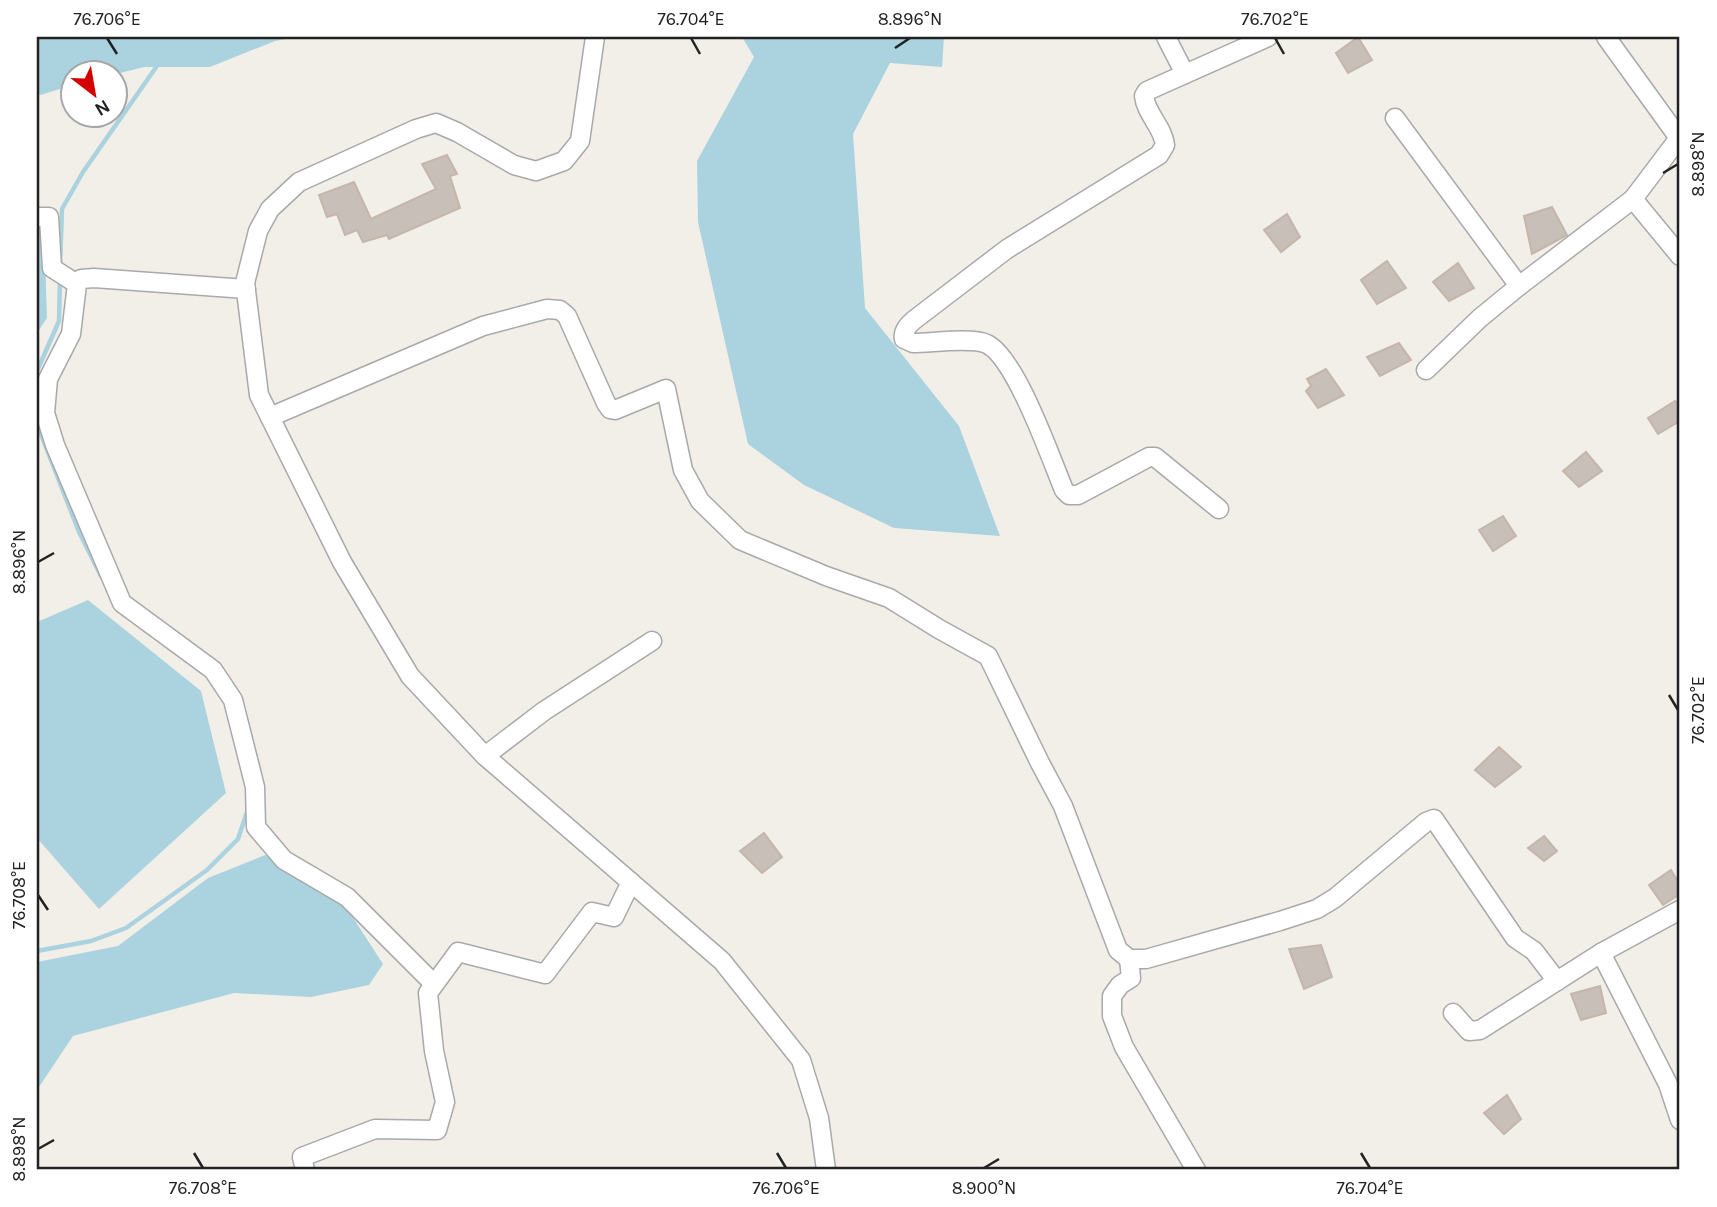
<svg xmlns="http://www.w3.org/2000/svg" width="1717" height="1207" font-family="Karla,sans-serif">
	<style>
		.water { fill: #aad3df }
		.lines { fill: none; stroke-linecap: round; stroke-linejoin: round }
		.stream { stroke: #aad3df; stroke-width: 4.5 }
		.building { fill: #c7bfb8; stroke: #c4b6ab; stroke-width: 2 }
		.street-casing { stroke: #a9a9a9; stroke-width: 21 }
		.street { stroke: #fff; stroke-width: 18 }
		.ticks { fill: none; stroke: #222; stroke-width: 2.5 }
		.neatline { fill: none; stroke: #222; stroke-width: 2.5 }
		.ticks-label { font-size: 18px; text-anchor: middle; fill: #222 }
	</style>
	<rect width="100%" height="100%" fill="#f2efe9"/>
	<!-- water -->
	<g class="water">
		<polygon points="37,37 296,37 275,41 210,67 144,67 116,74 74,74 73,85 37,96"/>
		<polygon points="742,37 944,37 942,67 890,63 853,134 865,308 959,426 1000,536 894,528 804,485 748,444 698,222 697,161 754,57"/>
		<polygon points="37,225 44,226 47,318 37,333"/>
		<polygon points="88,600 201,691 226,793 99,909 37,838 37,622"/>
		<polygon points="265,855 339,896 383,964 369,985 311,997 234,993 73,1036 37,1090 37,962 118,946 208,878"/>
	</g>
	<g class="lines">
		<!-- stream -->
		<g class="stream">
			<polyline points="60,266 62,209 83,172 159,63"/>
			<polyline points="37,371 59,321 60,278"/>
			<polyline points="37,424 79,532 101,576"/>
			<polyline points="37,951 91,941 126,928 207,870 238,839 247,812"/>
		</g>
	</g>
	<!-- building -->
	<g class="building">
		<polygon points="1358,37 1372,60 1348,73 1336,53"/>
		<polygon points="447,155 457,174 450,176 460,208 389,239 387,235 363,242 357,230 345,235 337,214 327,217 319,195 354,182 371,219 436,189 422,164"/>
		<polygon points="1552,207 1567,235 1532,254 1524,216"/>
		<polygon points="1287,214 1300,237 1281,252 1264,230"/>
		<polygon points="1387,261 1406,288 1377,304 1361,280"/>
		<polygon points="1458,263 1474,288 1449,301 1433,282"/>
		<polygon points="1399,343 1411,360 1380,376 1367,357"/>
		<polygon points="1326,369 1344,395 1318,408 1306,391 1311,386 1307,379"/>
		<polygon points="1675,401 1680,407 1680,421 1658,434 1648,418"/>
		<polygon points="1586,452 1602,471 1579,487 1563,471"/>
		<polygon points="1503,516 1516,536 1493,551 1479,530"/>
		<polygon points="1499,747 1521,767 1495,787 1475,770"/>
		<polygon points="764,833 782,857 762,873 740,851"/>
		<polygon points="1544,836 1557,851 1544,861 1528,848"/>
		<polygon points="1671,870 1680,885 1680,894 1663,905 1649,885"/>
		<polygon points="1321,945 1332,977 1304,989 1289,949"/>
		<polygon points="1600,986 1606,1013 1581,1020 1571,994"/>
		<polygon points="1507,1095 1521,1119 1504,1134 1484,1113"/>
	</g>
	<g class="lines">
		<defs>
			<g id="street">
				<polyline points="595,37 580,141 564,161 536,171 514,165 457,132 436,123 416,129 299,182 270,209 258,231 245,283 259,395 342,562 410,676 485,756 722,961 801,1060 819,1118 826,1170"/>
				<polyline points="1166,37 1185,74"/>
				<polyline points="1606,37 1679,138 1633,199 1680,256"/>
				<polyline points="1395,118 1519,286"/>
				<polyline points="37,217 49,217 52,268 77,284"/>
				<polyline points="246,289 94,278 81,279 77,284 71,334 48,379 45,413 55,445 122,603 213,670 233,700 255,787 256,827 284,860 347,897 434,984"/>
				<polyline points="1426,370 1480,318 1519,286 1633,199"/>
				<polyline points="270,417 483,326 547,309 560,310 567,316 606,403 610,409 615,410 666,389 683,470 700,501 740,540 826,576 889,598 939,629 988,656 1040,763 1063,806 1118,950 1129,959 1146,959 1280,921 1317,909 1335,898 1426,822 1434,819 1515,938 1534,951 1557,981"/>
				<path d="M1219,509L1155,457H1149L1078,495H1069L1064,490C1051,459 1016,358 987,344C971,337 932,343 913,343L904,339C902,331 908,325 914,320L1007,249L1159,155L1165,145C1163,127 1146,114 1144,96L1147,91L1268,37"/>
				<polyline points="485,756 544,711 652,641"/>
				<polyline points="1601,953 1668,1084 1680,1120"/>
				<polyline points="1129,959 1131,978 1120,985 1112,996 1112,1016 1124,1047 1196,1170"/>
				<polyline points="1453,1013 1469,1031 1480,1030 1601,953 1680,910"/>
				<polyline points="305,1170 302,1157 375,1129 437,1130 445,1102 434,1051 428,993 458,952 545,974 592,912 614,917 631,882"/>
			</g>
		</defs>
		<!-- street casing -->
		<use href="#street" class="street-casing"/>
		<!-- street -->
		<use href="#street" class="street"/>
	</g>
	<!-- ticks -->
	<path class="ticks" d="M107,38L117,54M691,38L700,54M1275,38L1284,54M895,48L910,38M1663,173L1678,164M38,562L54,553M1669,695L1678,710M38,895L48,910M38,1149L54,1140M194,1153L203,1168M777,1153L786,1168M1361,1153L1370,1168M984,1168L999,1159"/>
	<!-- border -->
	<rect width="1717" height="1207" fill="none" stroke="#ffffff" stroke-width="77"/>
	<!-- north arrow -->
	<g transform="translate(94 94) rotate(149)"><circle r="33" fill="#ffffff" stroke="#a7a7a7" stroke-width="2"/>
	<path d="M0-5L12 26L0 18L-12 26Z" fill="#d40000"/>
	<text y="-10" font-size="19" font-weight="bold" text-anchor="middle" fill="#222222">N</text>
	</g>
	<rect x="38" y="38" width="1640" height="1130" class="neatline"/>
	<g class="ticks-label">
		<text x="107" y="25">76.706°E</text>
		<text x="691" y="25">76.704°E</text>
		<text x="910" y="25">8.896°N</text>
		<text x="1275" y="25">76.702°E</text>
		<text transform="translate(1698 164) rotate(-90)" y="6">8.898°N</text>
		<text transform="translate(19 562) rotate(-90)" y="6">8.896°N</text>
		<text transform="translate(1698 710) rotate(-90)" y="6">76.702°E</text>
		<text transform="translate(19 895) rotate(-90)" y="6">76.708°E</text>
		<text transform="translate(19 1149) rotate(-90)" y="6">8.898°N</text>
		<text x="203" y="1194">76.708°E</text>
		<text x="786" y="1194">76.706°E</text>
		<text x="984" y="1194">8.900°N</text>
		<text x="1370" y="1194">76.704°E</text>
	</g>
</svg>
